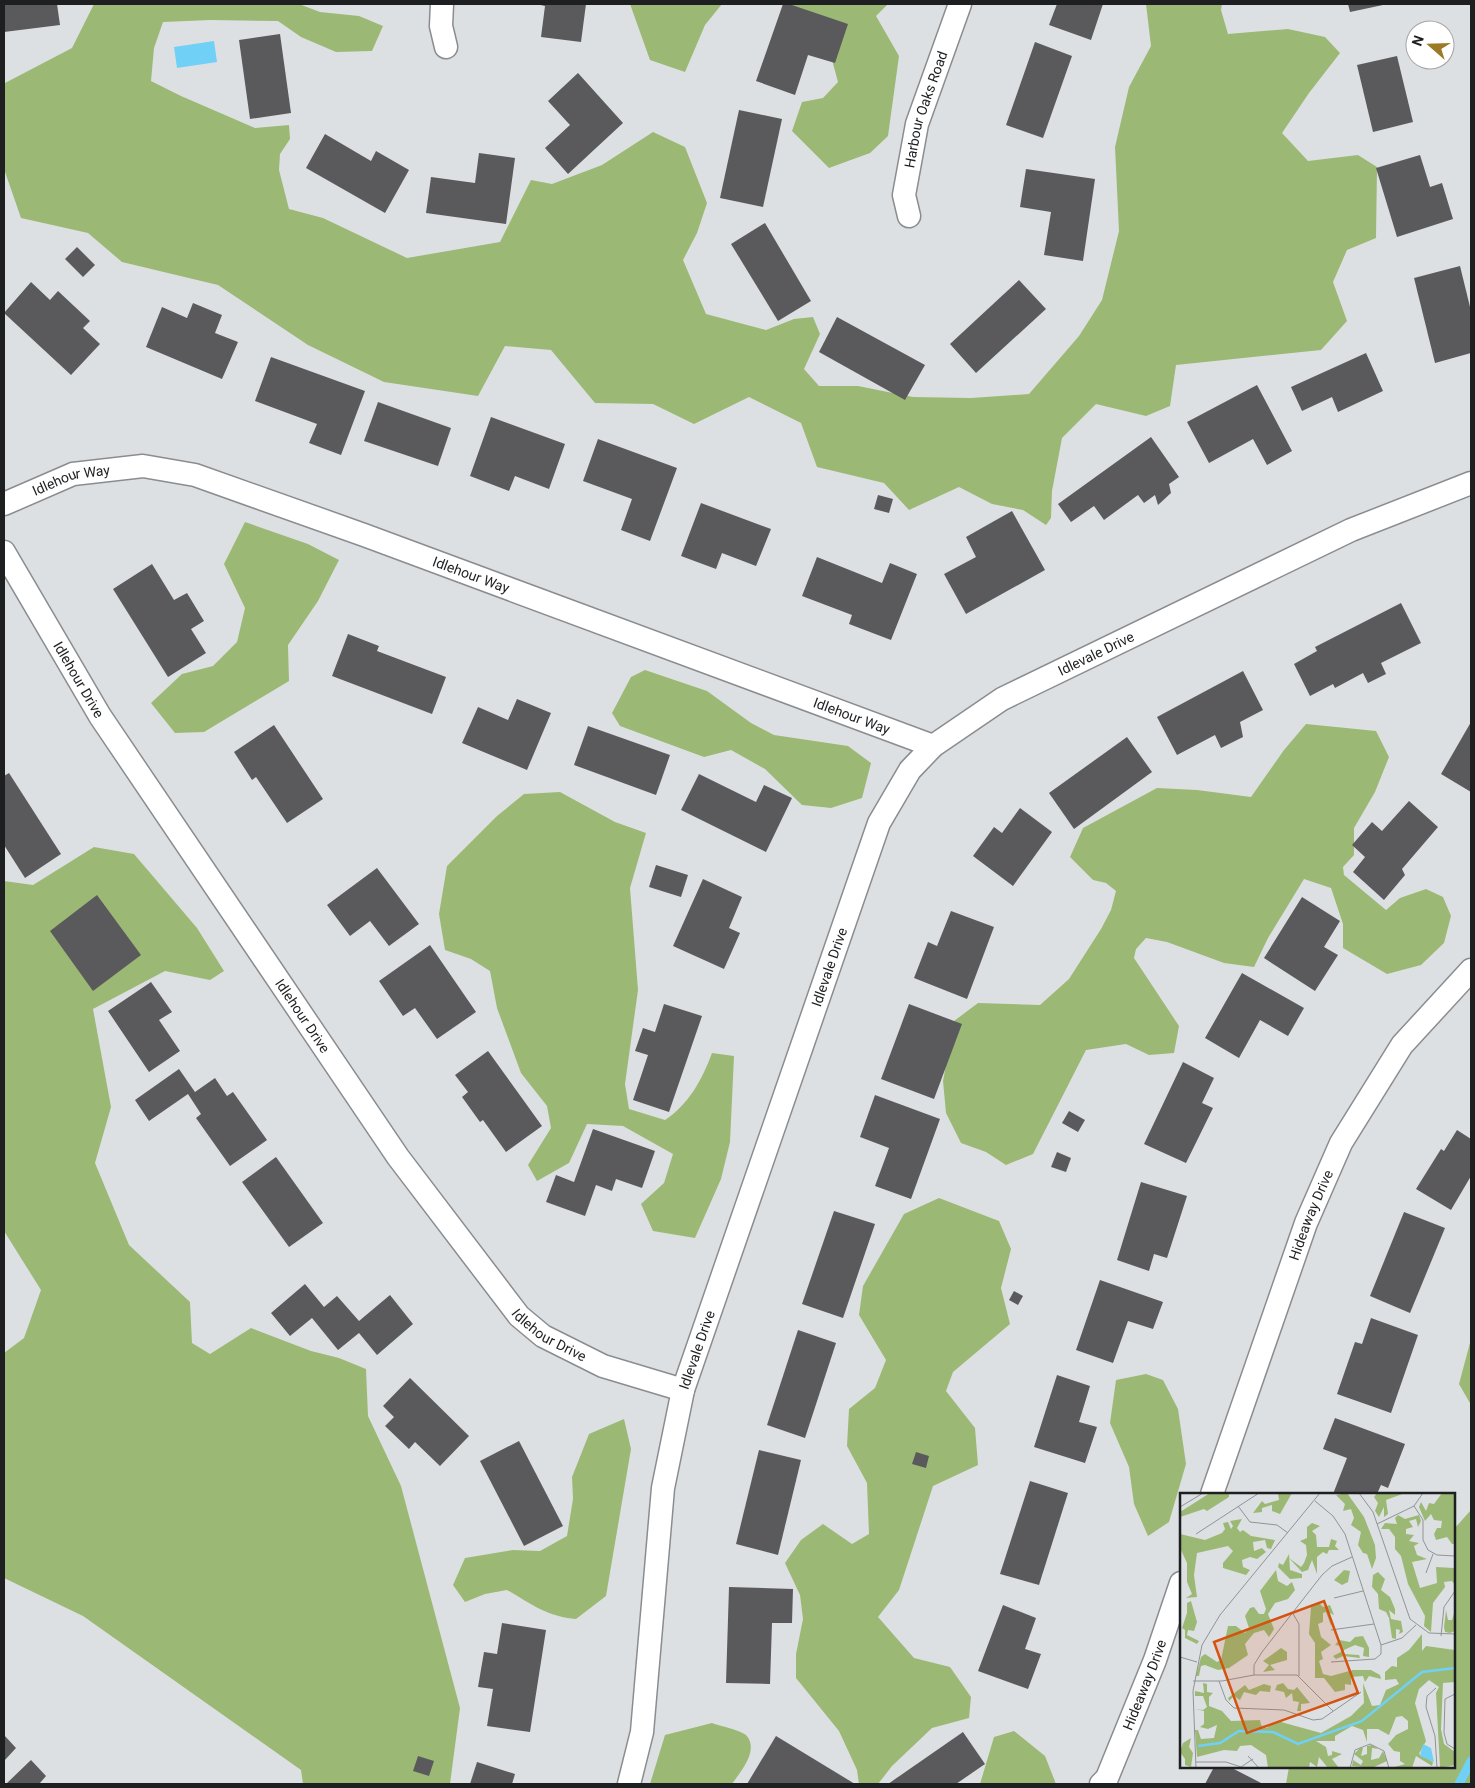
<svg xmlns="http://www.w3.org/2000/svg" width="1475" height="1788" font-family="Roboto,sans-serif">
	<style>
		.green { fill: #9bb974 }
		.water { fill: #70d0f6 }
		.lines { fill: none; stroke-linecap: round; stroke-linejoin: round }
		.stream { stroke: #70d0f6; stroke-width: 9 }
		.building { fill: #5a5a5d }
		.minor-casing { stroke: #8a8d90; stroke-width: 25 }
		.minor { stroke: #fff; stroke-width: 22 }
		.labels { text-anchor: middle; stroke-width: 5; stroke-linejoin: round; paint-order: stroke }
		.street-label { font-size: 14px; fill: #1e1f21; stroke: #fff }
		.inset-river { fill: none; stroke: #70d0f6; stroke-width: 2.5 }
		.inset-road { fill: none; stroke: #919395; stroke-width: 1 }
		.view { fill: #d4530e; fill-opacity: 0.15; stroke: #d4530e; stroke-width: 2.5 }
		.inset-edge { fill: none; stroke: #1e1f21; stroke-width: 2.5 }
	</style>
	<rect width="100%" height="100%" fill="#dde0e3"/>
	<!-- green -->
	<g class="green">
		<polygon points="94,4 299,4 320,12 359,16 383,26 372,51 336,52 301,37 278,21 210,20 163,22 154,48 151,81 181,96 255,128 289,125 290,139 280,154 279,170 289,209 323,218 407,258 500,242 531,180 552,184 602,165 653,132 685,147 707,203 697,233 683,260 706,314 766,330 794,319 813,317 820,334 804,369 819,386 858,386 913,397 971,398 1029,394 1079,336 1102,300 1119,231 1115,147 1129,87 1151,46 1146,4 1222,4 1221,10 1228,34 1288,29 1325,37 1340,53 1309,93 1282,133 1308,161 1358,155 1377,167 1376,238 1347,250 1333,282 1347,321 1321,350 1176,365 1170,406 1146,416 1096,404 1062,438 1052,491 1051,518 1046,525 1023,510 992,504 959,487 909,510 884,483 817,467 801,423 749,397 694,424 653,404 595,403 551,350 505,346 478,396 384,382 308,345 218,285 122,262 88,233 21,218 4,169 5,83 72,48"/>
		<polygon points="630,4 722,4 705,25 685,72 650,60"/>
		<polygon points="785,4 888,4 876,16 899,56 888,136 870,153 829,168 792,131 802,102 823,98 838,82 822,23"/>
		<polygon points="245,522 308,544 339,560 318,601 288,645 289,681 204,732 175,733 151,703 182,674 213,666 237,642 245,608 224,564"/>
		<polygon points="645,670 707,691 751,723 774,735 848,746 871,763 862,798 831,808 802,805 765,769 731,750 704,757 620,726 612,713 631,677"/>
		<polygon points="1306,724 1376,731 1389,757 1375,792 1354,828 1354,855 1343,867 1344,875 1386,910 1400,898 1426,889 1443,897 1451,916 1444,943 1421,965 1387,974 1343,948 1343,924 1331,888 1304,879 1268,938 1254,967 1224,963 1167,942 1146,938 1136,949 1134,958 1179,1026 1174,1053 1149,1055 1126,1044 1086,1050 1033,1154 1006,1165 986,1152 961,1143 946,1113 943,1081 954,1021 978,1003 1040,1005 1069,979 1101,929 1111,910 1116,891 1106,883 1093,880 1070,857 1083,828 1157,788 1197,790 1251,797 1284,750"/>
		<path d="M560,792L615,822L646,833L630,888L638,990L625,1084L629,1109L665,1120C689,1104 702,1080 712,1053L734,1056L730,1142L721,1179L695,1238L653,1231L641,1204L664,1183L673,1154L623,1126L587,1124L569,1163L537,1181L528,1165L551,1128L547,1106L521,1073L497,1008L490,971L471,959L445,950L439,914L447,866L497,816L524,794Z"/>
		<polygon points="94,847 134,854 197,928 224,971 210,980 165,971 93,1009 111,1107 95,1163 129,1245 190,1302 192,1343 210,1354 251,1328 311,1351 339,1358 366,1369 368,1416 401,1486 460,1708 450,1784 303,1784 301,1770 83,1616 4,1578 4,1353 24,1338 41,1290 4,1231 4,881 33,885"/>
		<polygon points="939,1198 999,1221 1011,1249 1001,1288 1010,1324 953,1372 946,1391 975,1428 978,1465 933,1486 899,1590 878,1617 914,1658 950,1667 971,1697 969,1718 932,1728 892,1766 878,1784 859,1784 857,1770 839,1731 796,1678 796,1654 803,1619 800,1595 785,1563 801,1540 823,1524 852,1544 869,1534 867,1483 847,1446 849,1409 875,1388 886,1360 859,1315 863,1286 904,1214"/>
		<polygon points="1471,1339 1471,1405 1459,1384"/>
		<polygon points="1146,1374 1163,1380 1178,1409 1186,1464 1169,1522 1148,1536 1134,1504 1129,1467 1110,1423 1116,1380"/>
		<path d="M624,1419L631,1449L606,1596L576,1619C548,1617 531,1604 507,1590L485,1594L465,1602L453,1585L465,1558L513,1550L540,1551L567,1536L573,1499L572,1477L589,1434Z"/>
		<polygon points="1471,1510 1471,1784 1286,1784 1289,1767 1454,1767 1454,1529"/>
		<path d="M712,1723C720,1726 740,1730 746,1735C760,1750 740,1772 732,1784H650L665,1735Z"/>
		<polygon points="1014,1731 1045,1756 1056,1784 980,1784 994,1737"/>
	</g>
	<!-- water -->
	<polygon class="water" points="214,41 217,62 177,68 174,47"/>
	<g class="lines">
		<!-- stream -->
		<polyline class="stream" points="1459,1784 1471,1761"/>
	</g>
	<!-- building -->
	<g class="building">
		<polygon points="4,4 57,4 60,25 4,32"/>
		<polygon points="536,4 586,4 581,42 541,37 545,6"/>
		<polygon points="783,4 789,4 848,24 835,63 808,55 795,95 756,81"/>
		<polygon points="1057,4 1103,4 1091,40 1049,25"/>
		<polygon points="1348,4 1383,4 1383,5 1350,12"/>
		<polygon points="280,34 291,113 250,119 239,40"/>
		<polygon points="1035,42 1072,56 1043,138 1006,125"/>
		<polygon points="1397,56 1413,122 1373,132 1357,65"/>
		<polygon points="578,73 623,123 568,174 545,148 570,125 548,101"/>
		<polygon points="739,110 782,119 763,207 720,198"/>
		<polygon points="325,134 371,161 376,151 409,170 385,213 306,168"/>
		<polygon points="479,153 515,158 506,224 426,213 431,177 475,183"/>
		<polygon points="1420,155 1430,187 1442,183 1453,219 1397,237 1376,168"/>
		<polygon points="1026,169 1095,179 1083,261 1044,255 1051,212 1020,207"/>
		<polygon points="765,223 811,301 778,321 731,244"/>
		<polygon points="77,247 95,265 83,277 65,259"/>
		<polygon points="1460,266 1471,311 1471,353 1435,363 1414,278"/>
		<polygon points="1019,280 1046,309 976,373 950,344"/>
		<polygon points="31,282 50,300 58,291 90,321 83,328 100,344 71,375 4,313"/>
		<polygon points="193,303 222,315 215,333 238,342 222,379 146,347 162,307 187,318"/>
		<polygon points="837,317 925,365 905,400 819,352"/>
		<polygon points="1366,353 1383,391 1338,412 1332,397 1302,411 1291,387"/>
		<polygon points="271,357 365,391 341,455 309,443 317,424 255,401"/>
		<polygon points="1257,385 1292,451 1267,465 1253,439 1209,463 1187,422"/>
		<polygon points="378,402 451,428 438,466 364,441"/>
		<polygon points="491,417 565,444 549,489 515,476 509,491 470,476"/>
		<polygon points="1151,437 1179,477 1169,484 1171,493 1158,505 1155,495 1144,503 1138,495 1104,520 1094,506 1071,522 1058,504"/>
		<polygon points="598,439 677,468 650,541 621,530 632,499 583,481"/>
		<polygon points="878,495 893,499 889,513 874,509"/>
		<polygon points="701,503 771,529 756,566 722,553 716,569 681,556"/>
		<polygon points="1012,511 1045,570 966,614 944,574 976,557 966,537"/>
		<polygon points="817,557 882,583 890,563 917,574 891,640 849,624 852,615 802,596"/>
		<polygon points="152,564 174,600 187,593 204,621 191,629 206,653 168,677 113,589"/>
		<polygon points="1401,603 1421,643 1381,663 1386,674 1368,683 1363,673 1335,688 1333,684 1310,696 1294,664 1317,651 1315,647"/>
		<polygon points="348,634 379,646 377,651 446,677 432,714 332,676"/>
		<polygon points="1243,671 1263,710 1240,722 1243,737 1221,748 1215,735 1177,755 1157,717"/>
		<polygon points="517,699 551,713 527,770 462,743 478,707 508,720"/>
		<polygon points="1471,722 1471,792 1441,774"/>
		<polygon points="274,725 323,799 287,823 256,777 252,780 234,752"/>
		<polygon points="588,726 670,755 656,795 574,765"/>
		<polygon points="1127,737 1152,772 1074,829 1049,793"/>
		<polygon points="9,773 61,854 25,878 4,845 4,776"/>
		<polygon points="699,774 756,802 764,785 792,798 766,852 681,810"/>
		<polygon points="1409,801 1438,827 1402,869 1405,875 1384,900 1353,872 1365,857 1352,845 1372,822 1382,831"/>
		<polygon points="1020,808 1052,832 1013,886 973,856 994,827 1002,833"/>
		<polygon points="656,865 688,875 681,897 649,887"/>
		<polygon points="377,868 419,924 389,946 370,921 350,936 327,905"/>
		<polygon points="703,879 742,897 729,928 740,933 724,969 673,946"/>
		<polygon points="97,895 141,955 93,991 50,931"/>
		<polygon points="1302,897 1340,921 1324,947 1338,955 1315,991 1264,958"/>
		<polygon points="951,911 994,927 967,999 914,978 928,942 937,946"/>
		<polygon points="430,945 476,1012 437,1039 415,1008 403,1016 379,981"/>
		<polygon points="1242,973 1304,1008 1288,1036 1260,1020 1239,1058 1205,1038"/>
		<polygon points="151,982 172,1012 159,1020 180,1051 149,1072 108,1011"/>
		<polygon points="664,1004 702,1016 669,1112 633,1100 648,1055 635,1051 643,1028 655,1032"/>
		<polygon points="909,1004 962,1024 934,1099 881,1079"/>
		<polygon points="488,1051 542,1126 506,1152 483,1120 480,1122 462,1097 468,1092 455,1075"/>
		<polygon points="1183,1062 1214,1078 1202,1103 1213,1108 1186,1163 1144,1144"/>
		<polygon points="179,1069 195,1092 215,1078 227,1096 233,1092 267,1140 230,1166 196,1118 201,1114 188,1094 149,1121 135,1100"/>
		<polygon points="875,1095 940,1119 911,1199 875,1186 889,1148 860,1137"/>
		<polygon points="1069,1111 1085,1120 1078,1132 1062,1123"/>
		<polygon points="593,1129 655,1151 642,1188 616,1179 612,1191 596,1185 585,1216 546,1202 556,1175 574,1182"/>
		<polygon points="1457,1130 1471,1139 1471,1176 1451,1210 1416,1189 1441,1149 1444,1151"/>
		<polygon points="1057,1152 1071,1158 1066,1172 1051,1167"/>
		<polygon points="276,1157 323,1223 289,1247 242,1182"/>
		<polygon points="1141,1182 1187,1196 1167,1258 1154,1254 1149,1271 1117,1260"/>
		<polygon points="834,1211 875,1224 843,1318 802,1304"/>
		<polygon points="1404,1212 1445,1228 1410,1313 1370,1296"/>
		<polygon points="1100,1280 1163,1302 1153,1329 1128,1321 1113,1363 1076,1350"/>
		<polygon points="305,1284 324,1307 337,1296 359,1321 390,1295 413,1324 377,1355 359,1333 338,1350 312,1318 290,1336 271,1313"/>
		<polygon points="1014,1291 1023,1296 1018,1305 1009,1300"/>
		<polygon points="1371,1318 1418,1335 1391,1413 1337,1394 1355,1342 1362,1344"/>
		<polygon points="798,1330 836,1343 805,1438 767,1425"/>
		<polygon points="1057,1375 1090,1386 1079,1422 1097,1427 1085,1463 1034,1447"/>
		<polygon points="410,1378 469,1436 440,1466 415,1442 409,1449 385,1426 394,1417 383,1406"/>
		<polygon points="1335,1418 1405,1444 1388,1488 1381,1485 1377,1494 1333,1494 1347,1458 1323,1449"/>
		<polygon points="519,1441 563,1526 524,1546 480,1461"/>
		<polygon points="759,1450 801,1460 778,1555 736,1544"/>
		<polygon points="916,1452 929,1456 926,1468 912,1464"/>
		<polygon points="1030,1481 1068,1493 1039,1585 1000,1574"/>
		<polygon points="729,1587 793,1589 792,1623 772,1623 770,1684 726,1683"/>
		<polygon points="1003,1605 1036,1618 1025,1649 1041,1654 1028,1689 978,1671"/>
		<polygon points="502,1623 546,1630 530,1732 487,1726 493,1689 478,1687 484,1652 497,1654"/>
		<polygon points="963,1732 985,1764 956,1784 888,1784"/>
		<polygon points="4,1735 16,1748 4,1761"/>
		<polygon points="776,1736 855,1784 747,1784"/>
		<polygon points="418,1756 434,1761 429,1776 413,1771"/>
		<polygon points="31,1760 46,1776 40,1783 41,1784 6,1784"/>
		<polygon points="477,1762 515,1774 512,1784 470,1784"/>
		<polygon points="1214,1767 1230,1767 1263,1784 1205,1784"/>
	</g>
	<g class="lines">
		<defs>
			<g id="minor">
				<polyline points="442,4 441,26 446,47"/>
				<path id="s1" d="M909,216L904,195L917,124L960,4"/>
				<path id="s2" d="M4,504L73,474L143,466L195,475L364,535L933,746"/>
				<path id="s3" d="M4,552L100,716L398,1157L519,1316L543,1336L603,1366L683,1390"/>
				<path id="s4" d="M1212,1494L1306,1223L1341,1143L1402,1045L1471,970"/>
				<path id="s5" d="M629,1784L642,1732L663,1488L683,1390L879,823L910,770L933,746L1002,699L1351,530L1471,483"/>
				<path id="s6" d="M1101,1784L1107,1778L1155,1660L1181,1583"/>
			</g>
		</defs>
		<!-- minor casing -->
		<use href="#minor" class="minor-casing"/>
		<!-- minor -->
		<use href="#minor" class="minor"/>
	</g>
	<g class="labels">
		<!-- street labels -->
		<g class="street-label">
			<text dy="5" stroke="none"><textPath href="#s1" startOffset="110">Harbour Oaks Road</textPath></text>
			<text dy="5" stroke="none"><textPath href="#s2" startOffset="72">Idlehour Way</textPath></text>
			<text dy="5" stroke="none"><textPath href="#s2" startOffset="492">Idlehour Way</textPath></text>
			<text dy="5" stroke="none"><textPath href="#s5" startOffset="1281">Idlevale Drive</textPath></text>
			<text dy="5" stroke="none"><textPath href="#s3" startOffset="148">Idlehour Drive</textPath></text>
			<text dy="5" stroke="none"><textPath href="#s2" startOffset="898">Idlehour Way</textPath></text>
			<text dy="5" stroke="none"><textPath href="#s5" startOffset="846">Idlevale Drive</textPath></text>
			<text dy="5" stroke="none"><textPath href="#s3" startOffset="552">Idlehour Drive</textPath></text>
			<text dy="5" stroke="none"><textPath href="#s4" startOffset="296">Hideaway Drive</textPath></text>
			<text dy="5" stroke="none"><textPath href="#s3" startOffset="958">Idlehour Drive</textPath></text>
			<text dy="5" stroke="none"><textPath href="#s5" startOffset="441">Idlevale Drive</textPath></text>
			<text dy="5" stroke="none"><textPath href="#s6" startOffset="109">Hideaway Drive</textPath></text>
		</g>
	</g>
	<!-- overview -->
	<g transform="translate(1180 1493)">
		<rect width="275" height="275" fill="#dde0e3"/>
		<path d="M30,0H49V4L27,18L24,16L0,24V19ZM98,0H112L100,21L92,18V12L82,15V19L73,20L82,8L85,11L99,7ZM167,0L184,24L195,52L196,65L192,76L187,61L183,60L178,52L181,39L171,32L174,25L171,16L163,18L165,11L156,2ZM197,0H225L206,7L208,21L204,24V14L199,24L195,18L198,10L194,4ZM262,0H275V51H272L267,44L256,47L254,41L257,35H261L262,28L254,27L251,21L245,28L239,14L241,9L246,18L249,10L254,11ZM218,22L225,26L239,22L241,28L238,34L236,26L229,28L233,34L226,36V41L234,42L229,48L239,50L234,53L237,62L247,66L232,69L240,95L257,90L256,74L274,75L275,92L272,88L264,89L265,94L253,110L251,139L244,133L245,123L228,91L221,63L215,56V44L209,36H201L205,30L217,31L215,25ZM62,26L57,35L60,39L63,37L71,43L95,47L91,56L87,55L85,47L73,49L74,58L82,55L86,59L77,66L70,64L62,67L63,74L70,77L66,82L43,75V70L53,58L48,53L17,60L14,82L17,104L6,105L12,101L7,89V70L0,55V41L25,47L42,40L45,36L43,30L48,29L51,36L53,33L50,28ZM132,30L140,33L132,38L136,42L137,54H149L151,46L157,48L155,53L159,57H149L147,61L143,59L137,64V81L132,67L128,77L122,79L109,65L121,74L124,70L127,62L126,52L120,48L127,45V34ZM109,61L110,77L122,81V85L110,86L98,74L99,70L103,72ZM96,77L98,88L107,93L112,89L115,97L108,106L95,110L88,121L94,136L91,141L89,144L84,137L74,140L65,151L68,162L49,175L38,177L25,172L21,173L19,183H16L21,164L25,161L37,169L41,167L48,133H56L65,140L69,135L65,123L70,115L74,114L79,121H84L86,116L80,98ZM164,77L170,78L168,89L162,92L154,87ZM198,79L205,86L201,97L210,104L215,116V122L209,117L211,126L221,128L223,139L219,141L220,137L216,136V146L212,145L209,125L206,119L199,116L198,101L192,94L193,82ZM11,108L17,129L14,138L8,137L7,142L19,148L17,151L5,145V137L2,135L7,120V110ZM139,110L143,114L150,112L154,122L150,120L151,133L146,119L143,120V129L138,131L141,144L151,152L141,159L143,166L139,168L143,181L151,183L173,177H191L200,182L201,186L189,183L185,189L183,183L171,184V192L165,191V197L155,199L144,185H135V150L129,141L131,114ZM266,117L268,127H272L275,117V138L270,140L265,139L264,134ZM242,141V158L246,153L275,157V189L263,190L261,236L264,251L275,259V272L260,275L256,200L259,194L249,187L239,196L235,210L246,248L239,261L253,269L252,273L236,263L232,275H211L225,271L220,268V259L214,258L208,251L216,242L228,236V228L222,223L216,224L209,242L198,236H187V249L183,237L172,233L155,243V248H136L146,254L148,263L152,262V258L162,261L152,266L159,275H148L139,264L137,274L130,269L129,275H88L86,262L71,252L60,253L57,258L44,257L17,264L15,237H18L21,246L34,245L37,232L28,236L20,234L24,231V218L15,216L23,217L27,214L23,203H15V198L24,200L23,190L27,191V199L33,200L29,204V213L42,218L51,228L80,227L81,232L87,235L91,230L101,229L141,240L171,223L184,210L183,190L192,213L200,212L206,197L219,191L216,186L205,187V179L212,173L217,174V165L229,157ZM183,143L189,155V164L183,163L184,155L175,152L164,157V161L179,162L180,165L163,163L156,166L153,163L161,159V153L155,152L159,147L170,149L175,144ZM101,155L107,159V167L90,172L95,177L83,179L89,172L83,168ZM103,190L108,196L114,197L117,194L130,210L121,211V218H117L119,209L113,208L112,200L106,205L104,199L95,197L97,192ZM84,191L91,193L90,199L80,198L76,202L64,199L60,207L54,203L49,208L48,205L65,192L69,197ZM11,245L9,254L13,260L11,274L5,272V266L0,259L3,250ZM192,252L198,256L192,255L191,267L199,265L203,258L207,268L192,275L172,273L173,267L181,272L183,268L174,261L180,255H183L181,263L187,261V253Z" fill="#9bb974"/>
		<path d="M243,251L251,255L254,269L240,263Z" fill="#70d0f6"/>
		<path class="inset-river" d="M18,253L40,250L59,238L93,239L118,251L182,228L242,179L275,175"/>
		<path class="inset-road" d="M179,0L193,19L230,126L249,140L275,141M135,8L153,23L165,41L201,152V161L195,166L151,169M58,13L70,29L97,32L108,40M234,13L243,27V47L248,57L257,62L275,63M0,14L23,0M197,31L234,13L243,0M16,41L79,0M246,80L253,61M154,105L183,98M112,119L119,131V183M151,137L194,131M261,143L264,114L275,98M201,152L222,145L236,132M0,164L17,169M74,182V172L82,159L142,82L152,73L172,64M13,188H42L74,182H117L153,218M39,188L46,207L54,215L104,217L133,227L142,226L181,199M256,195L247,203L246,214L255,243L257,275M275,201L265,206L264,240L267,251L275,256M68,263L79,275M16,269H46L61,274L73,266M16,275L13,198L22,152L40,122L140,0M170,275L175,257L190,251L204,258L209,275"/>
		<path class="view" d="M144,108L178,200L67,240L34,149Z"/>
		<rect width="275" height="275" class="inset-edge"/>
	</g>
	<!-- border -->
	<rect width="1475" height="1788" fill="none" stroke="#1e1f21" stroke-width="10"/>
	<!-- north arrow -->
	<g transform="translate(1430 45) rotate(290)"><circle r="24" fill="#ffffff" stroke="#a5a5a6"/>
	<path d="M0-4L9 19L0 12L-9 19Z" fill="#9d7a26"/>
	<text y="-8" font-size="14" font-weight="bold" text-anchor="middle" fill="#1e1f21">N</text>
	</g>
</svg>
